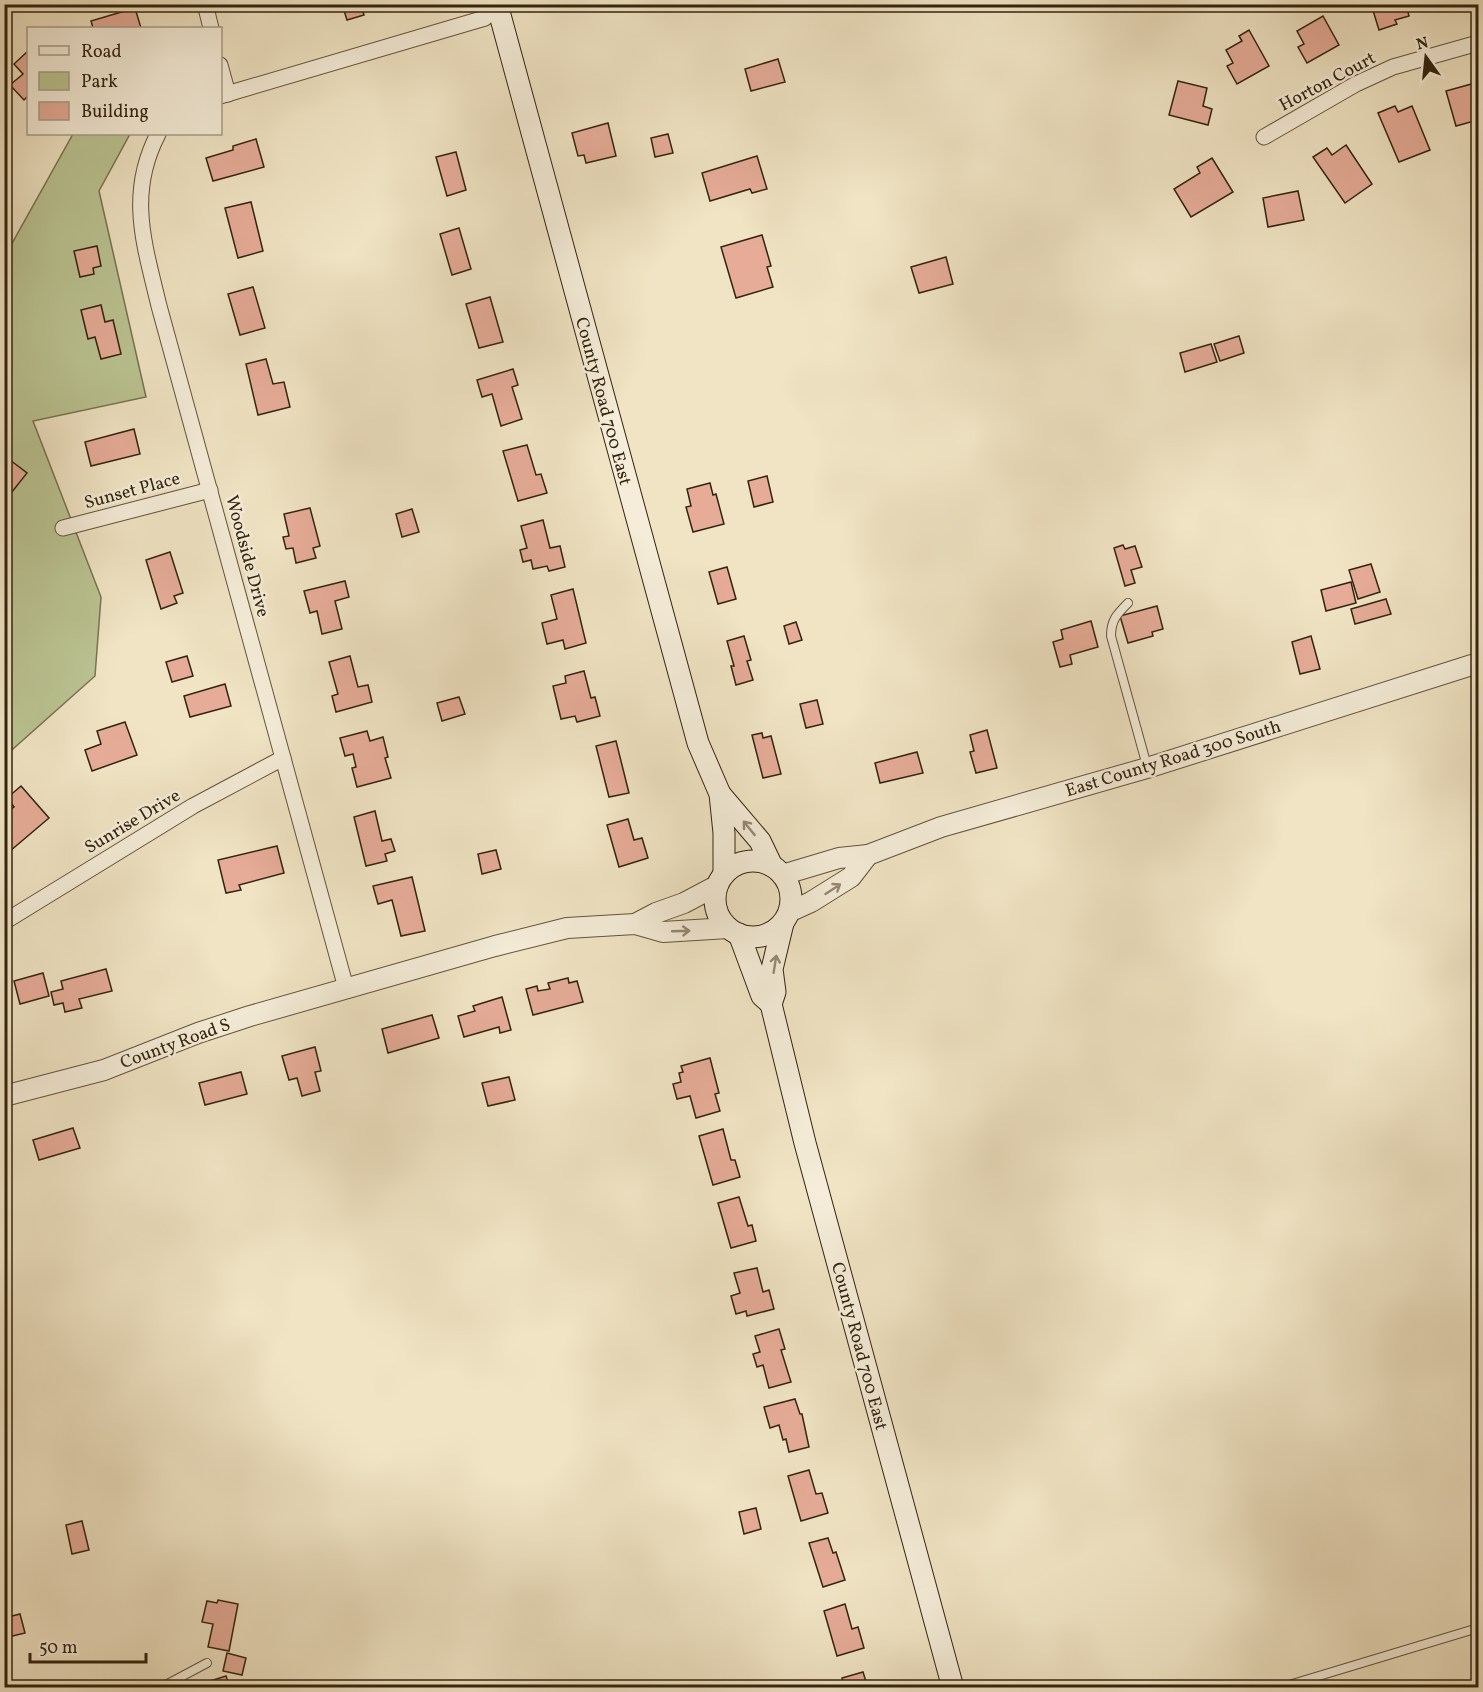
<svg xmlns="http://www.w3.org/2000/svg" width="1483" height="1692" font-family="Vollkorn,serif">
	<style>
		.green { fill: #bbc493; stroke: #777451; stroke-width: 1.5 }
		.building { fill: #e6ac98; stroke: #33240f; stroke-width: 1.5 }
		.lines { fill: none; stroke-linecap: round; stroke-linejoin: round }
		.service-casing { stroke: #62543c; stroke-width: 10 }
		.minor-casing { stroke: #62543c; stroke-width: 17 }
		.tertiary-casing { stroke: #62543c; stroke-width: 22 }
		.secondary-casing { stroke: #33240f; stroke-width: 23 }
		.service { stroke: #f5edd9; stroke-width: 8 }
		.minor { stroke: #f5edd9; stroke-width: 15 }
		.tertiary { stroke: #f5edd9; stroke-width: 20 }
		.secondary { stroke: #f5edd9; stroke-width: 21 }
		.oneway { stroke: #948874 }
		.labels { text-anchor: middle; stroke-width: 5; stroke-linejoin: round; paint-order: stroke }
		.street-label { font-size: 18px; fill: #33240f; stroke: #f5edd9 }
	</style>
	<rect width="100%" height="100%" fill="#f0e4c4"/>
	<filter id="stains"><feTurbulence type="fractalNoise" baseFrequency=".00333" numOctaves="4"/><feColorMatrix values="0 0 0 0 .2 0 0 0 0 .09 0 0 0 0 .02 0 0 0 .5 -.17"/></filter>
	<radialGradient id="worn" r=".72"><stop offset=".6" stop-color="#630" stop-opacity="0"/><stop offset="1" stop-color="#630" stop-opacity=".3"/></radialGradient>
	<!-- green -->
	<polygon class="green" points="73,134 130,134 99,191 146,397 33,421 101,597 95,676 5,756 5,256"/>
	<!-- building -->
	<g class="building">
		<polygon points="342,4 361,4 364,15 347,20"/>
		<polygon points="1371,4 1406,4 1409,16 1395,20 1397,24 1379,30"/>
		<polygon points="1443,4 1465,4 1444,10"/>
		<polygon points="135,8 141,28 93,28 91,21"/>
		<polygon points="1323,16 1339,45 1307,63 1298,47 1304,44 1297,31"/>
		<polygon points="1249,30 1269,66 1237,84 1227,66 1233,63 1226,50 1242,41 1239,36"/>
		<polygon points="28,51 28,96 24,100 10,85 23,74 14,64"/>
		<polygon points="778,59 785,82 751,91 745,69"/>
		<polygon points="1178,81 1207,88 1203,106 1212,109 1208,125 1169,115"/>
		<polygon points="1475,83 1478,97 1478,120 1456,126 1446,91"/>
		<polygon points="1395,106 1398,112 1412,106 1430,150 1399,162 1378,113"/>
		<polygon points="608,123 616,156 586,163 584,155 578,156 572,133"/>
		<polygon points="668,134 673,153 655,157 651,138"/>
		<polygon points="256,139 264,167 213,181 206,158 233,150 233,146"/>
		<polygon points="4,143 11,144 4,181"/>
		<polygon points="1346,145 1372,184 1345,203 1313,157 1327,148 1332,155"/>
		<polygon points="456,152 466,190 447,196 436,157"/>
		<polygon points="757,156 767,189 752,193 750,189 710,201 702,173"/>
		<polygon points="1212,158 1233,192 1191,217 1174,189 1200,173 1197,167"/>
		<polygon points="1298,191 1304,220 1268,227 1263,198"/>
		<polygon points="251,202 263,251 238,258 225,208"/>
		<polygon points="459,228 471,269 452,275 440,234"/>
		<polygon points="762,235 771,266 767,267 773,287 736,298 721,247"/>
		<polygon points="97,246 101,266 93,268 94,274 80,277 74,251"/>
		<polygon points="946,257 953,284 919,293 911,267"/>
		<polygon points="253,287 265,328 240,335 228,294"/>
		<polygon points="490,297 503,342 479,348 466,304"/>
		<polygon points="101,305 105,322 113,320 121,354 101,359 95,337 88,339 81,310"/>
		<polygon points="1239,336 1244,353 1220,361 1214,344"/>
		<polygon points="1211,344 1217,362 1185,372 1180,353"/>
		<polygon points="266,359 273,384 284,382 290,407 258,415 246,364"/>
		<polygon points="513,369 518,385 512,387 522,419 501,426 492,394 482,397 477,380"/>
		<polygon points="134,429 140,454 91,466 85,442"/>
		<polygon points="527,445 536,475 541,474 547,493 518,501 503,451"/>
		<polygon points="6,457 27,473 4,502 4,458"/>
		<polygon points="767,476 773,502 754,507 748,481"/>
		<polygon points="710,483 713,495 716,494 724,524 693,532 686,507 691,506 687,489"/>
		<polygon points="310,508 320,546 313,548 316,558 296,563 293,548 286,549 283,537 289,536 284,514"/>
		<polygon points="412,509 419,532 402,537 396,514"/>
		<polygon points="543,520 550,548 560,546 565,567 549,571 547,566 533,569 531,560 523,562 520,550 527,548 521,526"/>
		<polygon points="1123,545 1125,549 1135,546 1142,567 1131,570 1135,583 1125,586 1114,548"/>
		<polygon points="170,552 183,593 174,596 177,603 161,609 146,560"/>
		<polygon points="1371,564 1380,592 1358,599 1349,570"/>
		<polygon points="727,567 736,599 718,604 709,572"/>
		<polygon points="345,581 349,597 335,601 342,629 322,634 317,611 310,613 304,591"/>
		<polygon points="1351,582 1356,603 1326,611 1321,590"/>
		<polygon points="573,589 586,643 565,649 563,640 547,644 542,623 557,619 551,595"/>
		<polygon points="1386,599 1391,614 1355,624 1351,609"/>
		<polygon points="1157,606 1163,629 1152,632 1153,636 1128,643 1120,616"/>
		<polygon points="1091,621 1098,647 1070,655 1072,664 1060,667 1053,642 1063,639 1061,630"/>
		<polygon points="796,622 802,640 789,644 784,626"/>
		<polygon points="744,636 751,660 747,661 753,680 736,685 731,666 734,666 727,641"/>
		<polygon points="1311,636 1320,669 1300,674 1292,642"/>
		<polygon points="187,656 193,676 172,682 166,662"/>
		<polygon points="350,656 358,687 368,685 372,702 336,712 332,696 338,694 329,662"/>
		<polygon points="584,671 591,698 595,697 600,716 577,722 575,716 561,719 553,686 566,683 565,676"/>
		<polygon points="225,684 231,706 190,717 184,696"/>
		<polygon points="459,697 465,714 442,721 437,703"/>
		<polygon points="817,700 823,724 806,728 800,704"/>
		<polygon points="125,722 137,755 92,771 85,750 101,744 97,731"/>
		<polygon points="987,730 997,768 976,773 970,752 974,751 970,735"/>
		<polygon points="367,731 370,741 383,737 388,757 385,758 391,778 357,787 352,768 356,767 353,754 345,756 340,738"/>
		<polygon points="762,733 763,738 771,736 781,774 763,778 752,735"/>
		<polygon points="616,741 629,793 609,797 596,746"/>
		<polygon points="917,752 923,773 880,783 875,763"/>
		<polygon points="21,786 49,818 10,851 4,845 4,827 9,824 4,819 4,815 14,807 7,798"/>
		<polygon points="375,811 382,841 391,839 395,851 385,854 387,861 366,866 354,817"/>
		<polygon points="628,819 634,840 642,838 648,858 619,867 607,825"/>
		<polygon points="277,846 284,873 239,885 241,890 226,893 218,860"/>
		<polygon points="496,850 501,869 482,874 478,854"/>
		<polygon points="412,877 425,931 401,936 392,900 378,904 373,886"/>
		<polygon points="106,969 112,991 79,999 82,1008 65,1012 63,1003 54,1005 51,992 63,989 61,981"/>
		<polygon points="43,973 49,996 20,1004 14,981"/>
		<polygon points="568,978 569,983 577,981 583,1002 533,1015 526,989 537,986 538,991 550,989 548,983"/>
		<polygon points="502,997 511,1030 500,1033 499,1027 464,1037 458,1016 475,1011 473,1006"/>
		<polygon points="432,1015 439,1038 388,1053 382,1029"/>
		<polygon points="315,1047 321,1071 315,1072 320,1091 302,1096 297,1078 289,1080 282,1056"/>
		<polygon points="710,1058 719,1093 715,1094 720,1111 696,1118 690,1096 677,1099 673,1084 681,1082 679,1073 683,1072 681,1066"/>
		<polygon points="241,1072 247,1094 205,1105 199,1083"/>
		<polygon points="509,1077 515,1100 488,1106 482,1083"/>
		<polygon points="73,1128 80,1148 39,1160 33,1140"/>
		<polygon points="723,1129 731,1160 735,1160 740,1177 713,1185 699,1136"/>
		<polygon points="739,1197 748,1226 752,1225 756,1241 731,1248 718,1203"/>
		<polygon points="757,1268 763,1292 769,1290 774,1309 747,1316 746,1311 736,1314 731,1296 740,1293 734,1273"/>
		<polygon points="779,1329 785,1349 781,1350 791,1382 769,1388 763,1365 757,1367 753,1354 760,1352 755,1336"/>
		<polygon points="795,1399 800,1414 802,1414 809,1447 789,1452 786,1439 783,1440 779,1425 770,1428 764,1407"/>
		<polygon points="809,1470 816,1494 822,1493 828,1513 801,1521 788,1476"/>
		<polygon points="756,1508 761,1529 744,1534 739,1512"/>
		<polygon points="82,1521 89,1550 72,1554 66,1525"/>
		<polygon points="828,1538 833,1553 836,1552 845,1580 823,1587 809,1543"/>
		<polygon points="218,1600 238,1604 229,1651 208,1647 213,1624 202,1622 207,1601 217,1603"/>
		<polygon points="845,1604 852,1629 858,1627 864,1648 837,1656 824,1611"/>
		<polygon points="20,1614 25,1633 4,1638 4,1618"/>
		<polygon points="227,1653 246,1658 242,1675 223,1671"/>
		<polygon points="863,1672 868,1688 845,1688 842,1678"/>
		<polygon points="226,1676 230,1688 205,1688 204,1683"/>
	</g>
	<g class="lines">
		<defs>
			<g id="service">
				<path d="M1128,603C1117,614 1111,620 1111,636L1147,766"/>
				<polyline points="160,1688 207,1663"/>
				<polyline points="1279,1688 1478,1628"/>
			</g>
			<g id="minor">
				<polyline points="205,4 211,28"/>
				<polyline points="220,65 228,94"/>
				<polyline points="220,96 485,18 495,4"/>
				<path d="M158,134C127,194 144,243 159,306L346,988"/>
				<polyline points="1264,137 1356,84 1393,67 1478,43"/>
				<polyline points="63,528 210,490"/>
				<polyline points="4,922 193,806 283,758"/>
			</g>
			<g id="tertiary">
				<polyline points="782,875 839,858 868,855 941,827 1147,768 1478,663"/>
				<polyline points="789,912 811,902 851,877 868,855"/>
				<polyline points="635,924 656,913 684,903 718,885"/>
				<polyline points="4,1096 104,1070 198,1033 250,1016 495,946 567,928 635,924 663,932 728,928"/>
			</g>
			<g id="secondary">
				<polyline points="497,4 698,743 720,794 724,833 724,874"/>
				<polyline points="720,794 760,841 772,866"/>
				<circle cx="753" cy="899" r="38"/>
				<polyline points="783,923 772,969 775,992 771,1004 805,1143 953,1688"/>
				<polyline points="739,934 762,996 771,1004"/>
			</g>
		</defs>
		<!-- service casing -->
		<use href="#service" class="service-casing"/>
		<!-- minor casing -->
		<use href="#minor" class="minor-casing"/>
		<!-- tertiary casing -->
		<use href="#tertiary" class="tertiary-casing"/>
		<!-- secondary casing -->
		<use href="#secondary" class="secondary-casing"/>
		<!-- service -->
		<use href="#service" class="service"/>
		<!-- minor -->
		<use href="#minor" class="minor"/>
		<!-- tertiary -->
		<use href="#tertiary" class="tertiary"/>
		<!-- secondary -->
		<use href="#secondary" class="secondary"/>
	</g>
	<!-- one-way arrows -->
	<defs><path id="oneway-shaft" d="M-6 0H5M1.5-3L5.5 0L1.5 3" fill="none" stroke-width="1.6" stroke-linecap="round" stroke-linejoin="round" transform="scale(1.5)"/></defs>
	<g class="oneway">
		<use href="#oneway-shaft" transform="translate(749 828) rotate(-129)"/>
		<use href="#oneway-shaft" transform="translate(833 889) rotate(-33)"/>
		<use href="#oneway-shaft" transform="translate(681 931) rotate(-2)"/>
		<use href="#oneway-shaft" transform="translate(775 964) rotate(-81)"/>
	</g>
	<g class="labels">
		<!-- street labels -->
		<g class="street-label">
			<text transform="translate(1327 81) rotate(-28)" y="6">Horton Court</text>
			<text transform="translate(604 401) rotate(75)" y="6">County Road 700 East</text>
			<text transform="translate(132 490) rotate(-15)" y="6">Sunset Place</text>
			<text transform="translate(248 556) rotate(75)" y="6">Woodside Drive</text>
			<text transform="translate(1173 758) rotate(-17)" y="6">East County Road 300 South</text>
			<text transform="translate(132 821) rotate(-31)" y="6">Sunrise Drive</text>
			<text transform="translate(175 1043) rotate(-20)" y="6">County Road S</text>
			<text transform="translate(860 1346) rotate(75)" y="6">County Road 700 East</text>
		</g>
	</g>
	<!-- margin -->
	<rect width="1483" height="1692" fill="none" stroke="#f0e4c4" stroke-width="24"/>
	<rect x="6" y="6" width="1471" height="1680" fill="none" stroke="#33240f" stroke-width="3"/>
	<rect x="12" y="12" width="1459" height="1668" fill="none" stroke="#33240f" stroke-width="1.5"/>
	<!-- legend -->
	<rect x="27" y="27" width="195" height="108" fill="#f5edd9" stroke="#a79d88" stroke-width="1.5"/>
	<rect x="39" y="46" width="30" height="9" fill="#f5edd9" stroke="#a79d88" stroke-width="1.5"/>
	<text x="81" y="57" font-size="18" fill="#33240f">Road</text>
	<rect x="39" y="72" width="30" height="18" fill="#bbc493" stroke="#a79d88" stroke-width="1.5"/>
	<text x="81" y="87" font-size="18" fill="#33240f">Park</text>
	<rect x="39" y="102" width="30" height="18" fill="#e6ac98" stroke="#a79d88" stroke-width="1.5"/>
	<text x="81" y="117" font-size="18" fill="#33240f">Building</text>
	<!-- north arrow -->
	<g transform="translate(1426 57) rotate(345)" stroke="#f5edd9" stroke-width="4.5" paint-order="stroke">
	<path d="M0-4.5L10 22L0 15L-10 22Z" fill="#33240f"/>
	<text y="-9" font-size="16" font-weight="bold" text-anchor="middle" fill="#33240f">N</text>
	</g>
	<!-- scale -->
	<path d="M30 1653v9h116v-9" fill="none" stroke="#33240f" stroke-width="3"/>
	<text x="39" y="1653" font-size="18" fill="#33240f" stroke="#f5edd9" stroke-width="4.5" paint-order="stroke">50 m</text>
	<rect width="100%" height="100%" filter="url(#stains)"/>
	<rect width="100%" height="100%" fill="url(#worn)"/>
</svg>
